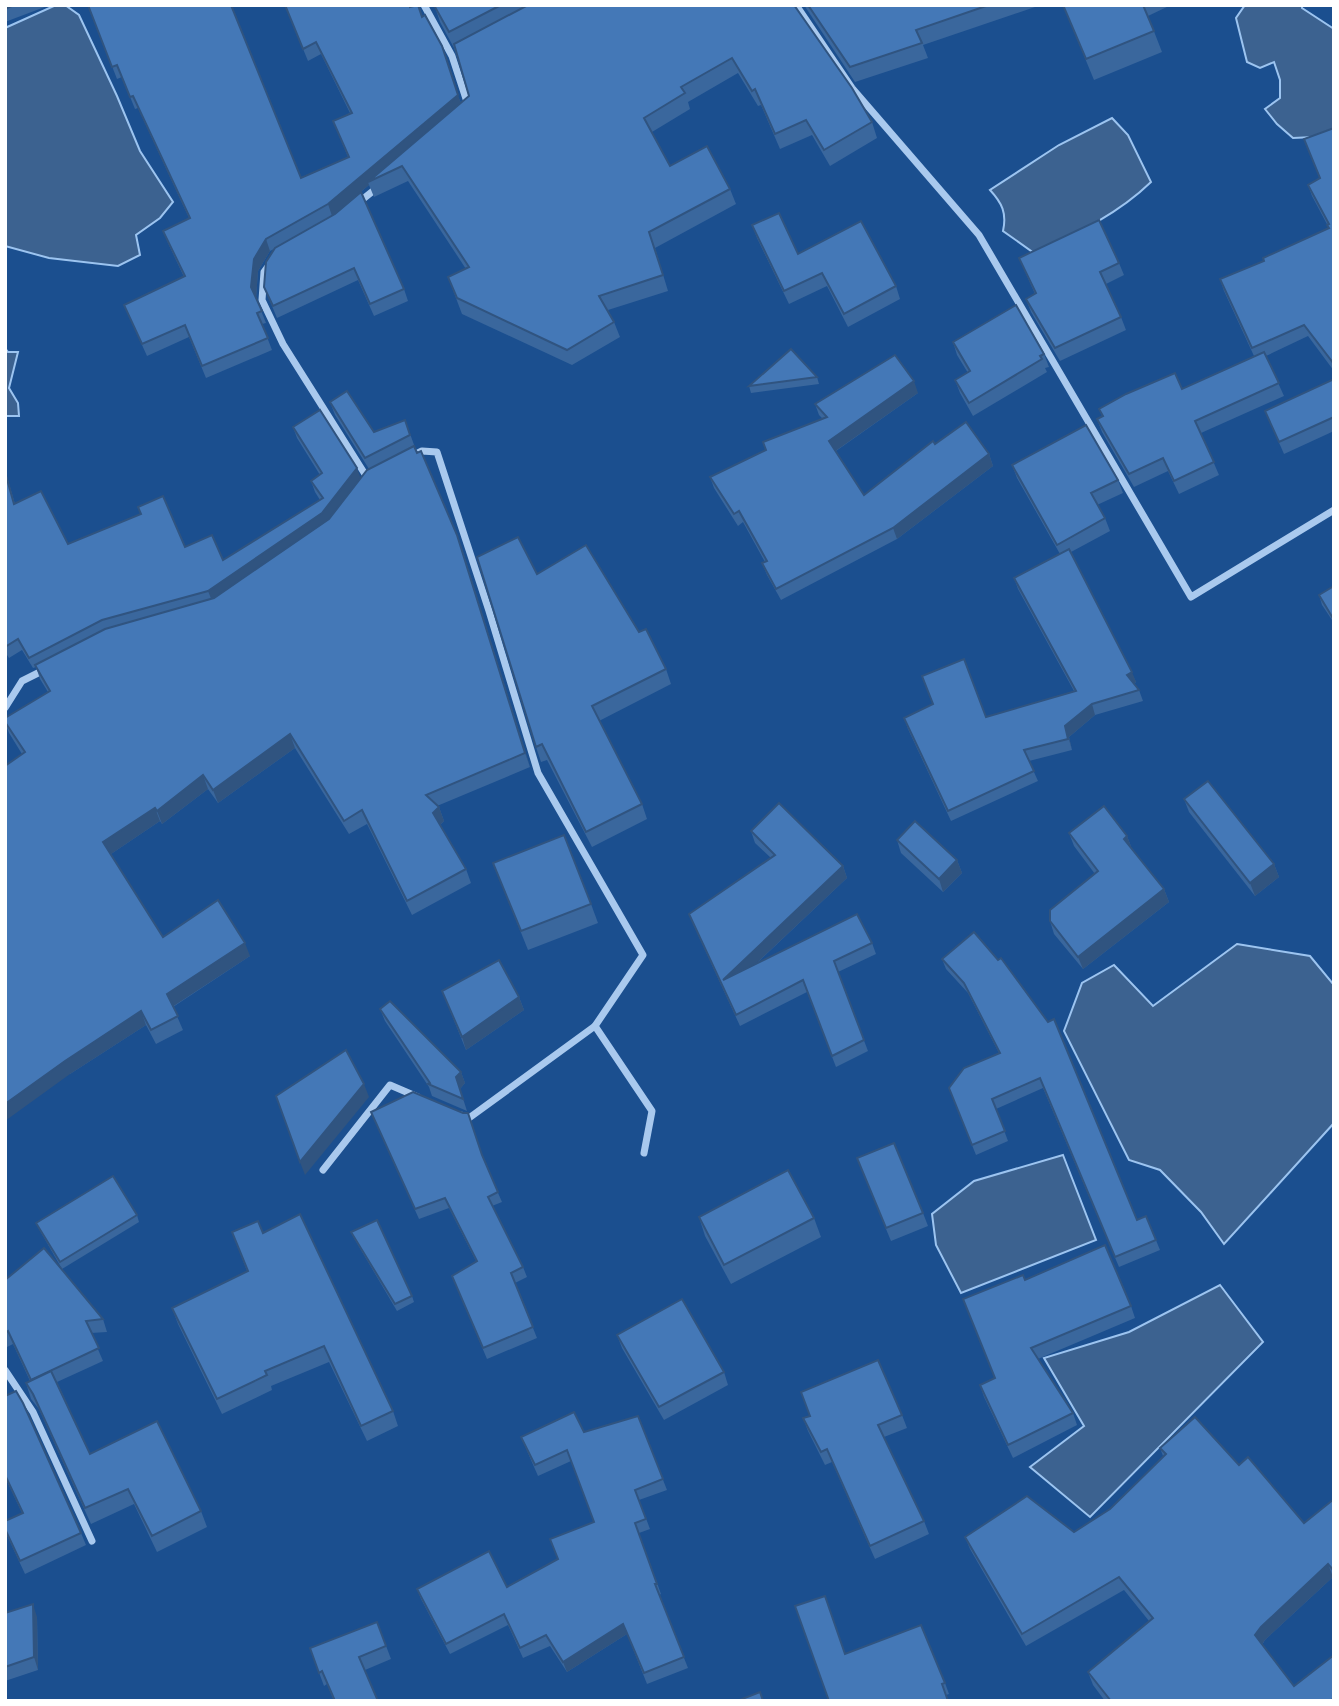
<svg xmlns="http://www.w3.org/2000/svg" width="1339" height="1706" font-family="'Archivo Narrow',sans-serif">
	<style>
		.water { fill: #3c6290; stroke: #9cc4f0; stroke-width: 2 }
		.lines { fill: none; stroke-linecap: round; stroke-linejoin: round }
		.minor { stroke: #a9c9ee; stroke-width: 7 }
		.wall { fill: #3a679d }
		.shaded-wall { fill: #305480 }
		.building { fill: #4478b7; stroke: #305480; stroke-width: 2 }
	</style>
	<rect width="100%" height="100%" fill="#1b4f8f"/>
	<!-- water -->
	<g class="water">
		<polygon points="56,5 65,5 79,15 117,96 140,151 173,202 160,218 136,235 140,255 118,266 49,258 5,246 5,28"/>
		<polygon points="1245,5 1302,5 1302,8 1334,29 1334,131 1314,137 1293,138 1277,124 1265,109 1280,98 1280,80 1274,62 1260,68 1247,62 1236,18"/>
		<path d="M1112,118L1128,135L1151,182C1117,215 1077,233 1034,253L1003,231C1007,213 1002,203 990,190L1059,145Z"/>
		<polygon points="5,348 8,352 18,352 9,388 18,403 19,416 5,416"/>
		<polygon points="1237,944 1310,956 1334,985 1334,1123 1224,1244 1201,1212 1160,1170 1129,1160 1064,1031 1082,983 1114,965 1153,1006"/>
		<polygon points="1063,1155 1096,1240 961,1293 936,1245 932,1214 974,1181"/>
		<polygon points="1220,1285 1263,1342 1090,1517 1030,1467 1084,1426 1044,1358 1129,1332"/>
	</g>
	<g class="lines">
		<!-- minor -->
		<g class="minor">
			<polyline points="424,5 452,56 468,105"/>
			<polyline points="796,5 852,88 979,235 1191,597 1334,510"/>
			<polyline points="358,203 378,187"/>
			<polyline points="269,265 264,272 262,300 283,344 368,479"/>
			<polyline points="412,456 422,451 437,452 489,611 538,773 643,955 595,1026 652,1111 644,1153"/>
			<polyline points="5,708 22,681 46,669"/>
			<polyline points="461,1115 469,1118 595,1026"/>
			<polyline points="323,1170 390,1085 418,1097"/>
			<polyline points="5,1370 33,1412 92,1541"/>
		</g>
	</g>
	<!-- wall -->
	<g class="wall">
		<polygon points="5,5 50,5 5,22"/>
		<polygon points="88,5 301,178 348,157 333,121 350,113 321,54 308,61 285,5 410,5 422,17 461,103 469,96 454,48 440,22 435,7 437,5 794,5 872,122 877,138 830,166 812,135 780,149 761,105 758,106 738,73 688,102 690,109 652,132 670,166 730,189 736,204 655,248 668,291 608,310 614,322 620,337 572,365 462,314 448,277 466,269 408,181 374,197 369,185 333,215 404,289 408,301 374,316 358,280 277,318 264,287 274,249 270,251 258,271 256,298 266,323 262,324 272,350 206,378 189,337 147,356 124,305 184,277 168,243 163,231 189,218 138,108 135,109 122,77 117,79"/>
		<polygon points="804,5 1034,5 1035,7 923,45 928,58 855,82"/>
		<polygon points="1063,5 1171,5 1148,16 1162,52 1094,80"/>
		<polygon points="1334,128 1334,371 1308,336 1266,356 1284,396 1201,433 1219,475 1179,494 1168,471 1134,487 1102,432 1097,419 1102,416 1099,409 1182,389 1254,356 1224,291 1220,279 1264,261 1329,228 1312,196 1308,185 1319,178"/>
		<polygon points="752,225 798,254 896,286 900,299 848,327 827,286 789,304 757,238"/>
		<polygon points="1019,258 1119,263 1124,275 1106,284 1121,317 1126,330 1060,361 1031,312 1026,299 1035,294"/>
		<polygon points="953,342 1044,354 1049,367 1045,368 1047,372 973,416 960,393 955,380 968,373 957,355"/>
		<polygon points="817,377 819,384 751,393 749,386"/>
		<polygon points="1334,379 1334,431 1284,454 1265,411"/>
		<polygon points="918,393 836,451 864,495 935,444 989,454 993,466 897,539 781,600 767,575 762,563 765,562 743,522 738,526 714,488 710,477 766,451 822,418 819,415 815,404"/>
		<polygon points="330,402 374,432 405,420 417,453 462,549 530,767 437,806 439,807 444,821 440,825 466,869 471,883 412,915 367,824 349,834 295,748 218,803 208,789 162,824 160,821 111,854 163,937 250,956 173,1007 183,1030 156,1044 146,1025 70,1074 22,754 9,733 5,723 5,718 48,692 40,679 36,667 33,668 22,650 9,658 5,652 5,470 15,504 68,544 185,547 223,560 320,500 315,492 311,481 320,475 297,438 293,427 360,479 369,469 335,415"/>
		<polygon points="1012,465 1118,480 1123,493 1097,505 1105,518 1110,531 1071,552 1136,682 1134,684 1139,690 1143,701 1095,715 1069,737 1072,750 1029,761 1038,781 951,821 908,729 904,718 986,717 1074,691 1018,589 1014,578 1060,554 1017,478"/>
		<polygon points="537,574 639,632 666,669 671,684 599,721 642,804 647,819 592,847 547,760 541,762 536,747"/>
		<polygon points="1334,586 1334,623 1322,605 1319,595"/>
		<polygon points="1184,799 1274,864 1279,877 1255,896 1189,812"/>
		<polygon points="751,831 843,866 847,878 757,963 872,943 876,954 838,972 868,1051 836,1067 807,992 740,1026 694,926 689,914 771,858 755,843"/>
		<polygon points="1069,833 1127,836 1132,849 1164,889 1169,902 1083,969 1054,934 1050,921 1095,874 1074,846"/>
		<polygon points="897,840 957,860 962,873 943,892 901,853"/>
		<polygon points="493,863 591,904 598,923 528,950"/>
		<polygon points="974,932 1137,1220 1146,1216 1160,1250 1119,1267 1043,1088 996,1109 1008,1141 976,1155 949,1088 999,1053 968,993 946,969 942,959"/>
		<polygon points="442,991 519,997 524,1010 466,1050"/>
		<polygon points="380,1009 461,1072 465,1083 460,1089 467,1111 432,1096 429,1087 385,1021"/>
		<polygon points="371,1112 463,1113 502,1202 492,1206 523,1267 527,1277 515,1283 537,1338 487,1359 452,1276 476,1261 449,1208 419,1219"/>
		<polygon points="862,1171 923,1213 928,1226 891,1241"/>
		<polygon points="137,1215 139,1222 62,1269 39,1229 36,1223"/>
		<polygon points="699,1217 814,1218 821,1237 731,1284 705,1236"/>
		<polygon points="232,1232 393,1411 398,1426 367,1441 329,1362 271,1386 272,1390 222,1414 178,1324 172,1308 247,1271"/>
		<polygon points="351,1232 412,1296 414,1302 397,1311 354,1238"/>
		<polygon points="5,1280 103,1319 107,1332 91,1333 103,1361 57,1382 90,1454 201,1511 207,1527 157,1552 134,1504 91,1524 39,1409 31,1399 26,1383 30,1381 13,1344 5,1348"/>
		<polygon points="1025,1280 1131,1306 1135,1318 1038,1359 1073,1413 1077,1425 1013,1458 984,1397 980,1385 995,1378"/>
		<polygon points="617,1335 724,1372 728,1385 664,1420 622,1348"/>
		<polygon points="801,1392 902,1415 907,1428 884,1437 924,1521 929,1534 875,1559 832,1462 825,1465 808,1431 803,1418 810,1416"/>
		<polygon points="5,1396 81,1533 86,1545 25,1574 5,1531 5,1521 22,1513 5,1477"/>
		<polygon points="638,1416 667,1490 639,1500 650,1529 639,1533 661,1594 659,1595 688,1668 647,1684 627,1634 567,1672 550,1646 523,1658 508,1625 450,1654 421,1599 417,1589 507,1587 558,1560 594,1522 571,1461 538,1476 521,1437 584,1432"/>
		<polygon points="1160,1448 1239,1465 1304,1523 1334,1499 1334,1578 1333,1577 1265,1640 1262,1645 1294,1686 1334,1701 1105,1701 1093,1685 1088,1672 1149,1621 1124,1590 1026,1646 970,1549 965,1537 1074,1532 1110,1509 1163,1456"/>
		<polygon points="5,1613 37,1617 38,1670 5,1681"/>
		<polygon points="377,1622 391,1659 365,1670 378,1701 334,1701 327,1684 324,1686 310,1648"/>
		<polygon points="846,1654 945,1683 949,1694 946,1695"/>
	</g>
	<!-- shaded-wall -->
	<g class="shaded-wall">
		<polygon points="446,58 462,107 368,182 369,185 332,216 328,204"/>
		<polygon points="266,239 270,251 258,271 256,300 251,287 254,259"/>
		<polygon points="914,381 918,393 834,452 829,441"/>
		<polygon points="989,454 993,466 897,539 893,528"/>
		<polygon points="357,468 361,479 326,523 212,601 208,591 322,513"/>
		<polygon points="457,535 462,549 530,767 525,753"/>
		<polygon points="1132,672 1136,682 1131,686 1127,675"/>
		<polygon points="1092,704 1095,715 1069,737 1072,750 1065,726"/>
		<polygon points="290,734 295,748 218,803 213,790"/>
		<polygon points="203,775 208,789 162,824 157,811"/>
		<polygon points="439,807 444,821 438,827 433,813"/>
		<polygon points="155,808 160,821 108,856 103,842"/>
		<polygon points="1127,836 1132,849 1124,839"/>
		<polygon points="957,860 962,873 943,892 939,879"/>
		<polygon points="1274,864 1279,877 1255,896 1250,883"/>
		<polygon points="843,866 847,878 727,991 723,980"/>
		<polygon points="1164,889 1169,902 1083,969 1078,957"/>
		<polygon points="245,943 250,956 172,1007 167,994"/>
		<polygon points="519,997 524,1010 466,1050 462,1037"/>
		<polygon points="141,1011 146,1025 70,1074 5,1121 5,1104 65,1061"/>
		<polygon points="461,1072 465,1083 460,1089 467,1111 456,1077"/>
		<polygon points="364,1084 369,1097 305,1175 300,1162"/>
		<polygon points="1328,1564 1333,1577 1265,1640 1259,1648 1255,1635 1261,1627"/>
		<polygon points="33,1604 37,1617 38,1670 34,1657"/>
		<polygon points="623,1624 627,1634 567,1672 563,1662"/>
	</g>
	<!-- building -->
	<g class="building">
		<polygon points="5,5 14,5 5,9"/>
		<polygon points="88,5 231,5 301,178 349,157 333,121 352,113 316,42 303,49 285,5 410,5 410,7 418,5 422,17 425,15 442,46 458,95 328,204 266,239 254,259 251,287 262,311 257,313 268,338 202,366 185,325 142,344 124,305 185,276 163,231 190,218 133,96 130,97 117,65 112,67"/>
		<polygon points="437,5 501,5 449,32 435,7"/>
		<polygon points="528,5 794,5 852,88 872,122 824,150 806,120 775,134 755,89 752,91 732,58 681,87 685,93 644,118 670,166 707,146 730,189 649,232 663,275 599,296 614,322 567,350 457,298 448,277 469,267 402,166 368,182 469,96 454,44"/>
		<polygon points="808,5 989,5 916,30 922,43 850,67"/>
		<polygon points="1063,5 1143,5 1154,31 1086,59"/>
		<polygon points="1334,128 1334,364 1304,325 1252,348 1220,279 1264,261 1263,258 1329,228 1327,225 1329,224 1308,185 1320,178 1304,139"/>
		<polygon points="361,192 404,289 370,304 354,268 273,306 264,287 266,262 275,248 335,214"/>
		<polygon points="779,213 798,254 861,221 896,286 844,314 822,273 784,291 752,225"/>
		<polygon points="1099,220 1119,263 1100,272 1121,317 1055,348 1026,299 1036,293 1019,258"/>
		<polygon points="1016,305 1044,354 1040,356 1042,359 969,403 955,380 970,371 953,342"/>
		<polygon points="791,349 817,377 749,386"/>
		<polygon points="1264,352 1279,383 1195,421 1214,462 1174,481 1163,458 1129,474 1097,419 1103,416 1099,409 1126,394 1175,373 1182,389"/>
		<polygon points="895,355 914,381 829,441 864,495 933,441 935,444 966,422 989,454 893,528 776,589 762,563 767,561 739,511 734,514 710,477 766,450 763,442 827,417 815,404"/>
		<polygon points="1334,379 1334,417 1279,442 1265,411"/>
		<polygon points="347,391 374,432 405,420 410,435 365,458 330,402"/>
		<polygon points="320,410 357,468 322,513 208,591 102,620 29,658 18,639 5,647 5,472 14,504 41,491 68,544 141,514 138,507 163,496 185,547 212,535 223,560 323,498 311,481 322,473 293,427"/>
		<polygon points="1086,425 1118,480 1091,493 1105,518 1057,545 1012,465"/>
		<polygon points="414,446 417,453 421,451 457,535 525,753 426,795 439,807 433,813 466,869 407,901 362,810 344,821 290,734 213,790 203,775 157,811 155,808 103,842 163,937 218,900 245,943 167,994 178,1016 151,1030 141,1011 65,1061 5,1104 5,766 25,752 5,722 5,718 50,691 35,665 105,629 214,598 329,519 367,470"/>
		<polygon points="518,537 537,574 586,545 639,632 646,629 666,669 592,706 642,804 586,832 542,744 536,747 477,557"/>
		<polygon points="1069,549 1132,672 1127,675 1139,690 1092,704 1065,726 1068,739 1024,750 1034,771 948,811 904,718 933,704 922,676 964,659 986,717 1076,691 1014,578"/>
		<polygon points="1334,586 1334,620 1319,595"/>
		<polygon points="1208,781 1274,864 1250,883 1184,799"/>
		<polygon points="779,803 843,866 723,980 857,914 872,943 834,961 864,1040 832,1056 803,980 736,1015 689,914 775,855 751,831"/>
		<polygon points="1104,806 1127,836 1124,839 1164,889 1078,957 1050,921 1050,910 1098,871 1069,833"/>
		<polygon points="915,821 957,860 939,879 897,840"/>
		<polygon points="564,835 591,904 521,931 493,863"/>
		<polygon points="974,932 998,960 1001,958 1048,1022 1054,1019 1137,1220 1146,1216 1156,1240 1115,1257 1040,1078 992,1099 1005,1131 972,1145 949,1088 964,1068 1000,1053 964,983 942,959"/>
		<polygon points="499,960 519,997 462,1037 442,991"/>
		<polygon points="390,1001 461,1072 456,1077 463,1099 428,1084 430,1083 380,1009"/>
		<polygon points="346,1050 364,1084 300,1162 276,1096"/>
		<polygon points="413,1092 463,1113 468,1113 482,1155 498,1192 488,1197 523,1267 511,1273 533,1327 483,1348 452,1276 477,1261 445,1198 415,1209 371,1112"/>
		<polygon points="894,1143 923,1213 886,1228 857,1158"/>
		<polygon points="788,1170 814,1218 724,1265 699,1217"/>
		<polygon points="113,1176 137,1215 60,1262 36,1223"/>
		<polygon points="300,1214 393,1411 361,1426 324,1346 265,1371 267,1375 217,1399 172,1308 248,1271 232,1232 258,1221 263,1233"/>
		<polygon points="377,1220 412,1296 395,1304 351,1232"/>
		<polygon points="1105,1245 1131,1306 1031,1348 1073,1413 1008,1445 980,1385 995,1378 963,1299 1023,1275 1025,1280"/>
		<polygon points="44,1248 103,1319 86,1321 99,1348 31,1380 8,1331 5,1333 5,1280"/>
		<polygon points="682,1299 724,1372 659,1407 617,1335"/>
		<polygon points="878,1360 902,1415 878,1425 924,1521 870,1546 827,1449 821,1452 803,1418 810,1416 801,1392"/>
		<polygon points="51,1371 90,1454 157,1421 201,1511 152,1536 128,1489 85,1508 33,1394 26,1383"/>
		<polygon points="16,1391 23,1403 81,1533 20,1561 5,1529 5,1521 23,1513 5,1475 5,1396"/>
		<polygon points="574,1412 584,1432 638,1416 663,1479 635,1490 646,1519 635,1523 657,1584 655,1584 684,1657 644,1673 623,1624 563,1662 546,1635 520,1648 504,1614 446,1644 417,1589 489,1551 507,1587 558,1559 550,1539 594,1522 567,1450 535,1465 521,1437"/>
		<polygon points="1195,1417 1239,1465 1248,1457 1304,1523 1334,1499 1334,1571 1328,1564 1261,1627 1255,1635 1294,1686 1334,1655 1334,1698 1330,1701 1111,1701 1088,1672 1153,1618 1119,1577 1022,1634 965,1537 1027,1496 1074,1532 1110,1509 1166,1454 1160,1448"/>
		<polygon points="825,1596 845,1654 921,1625 945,1683 942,1684 948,1701 829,1701 795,1606"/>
		<polygon points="33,1604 34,1657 5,1667 5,1613"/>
		<polygon points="377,1622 386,1646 359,1657 378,1701 335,1701 322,1671 319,1673 310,1648"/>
		<polygon points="760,1692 763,1701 737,1701"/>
	</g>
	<!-- border -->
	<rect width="1339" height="1706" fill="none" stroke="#ffffff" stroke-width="14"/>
</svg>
